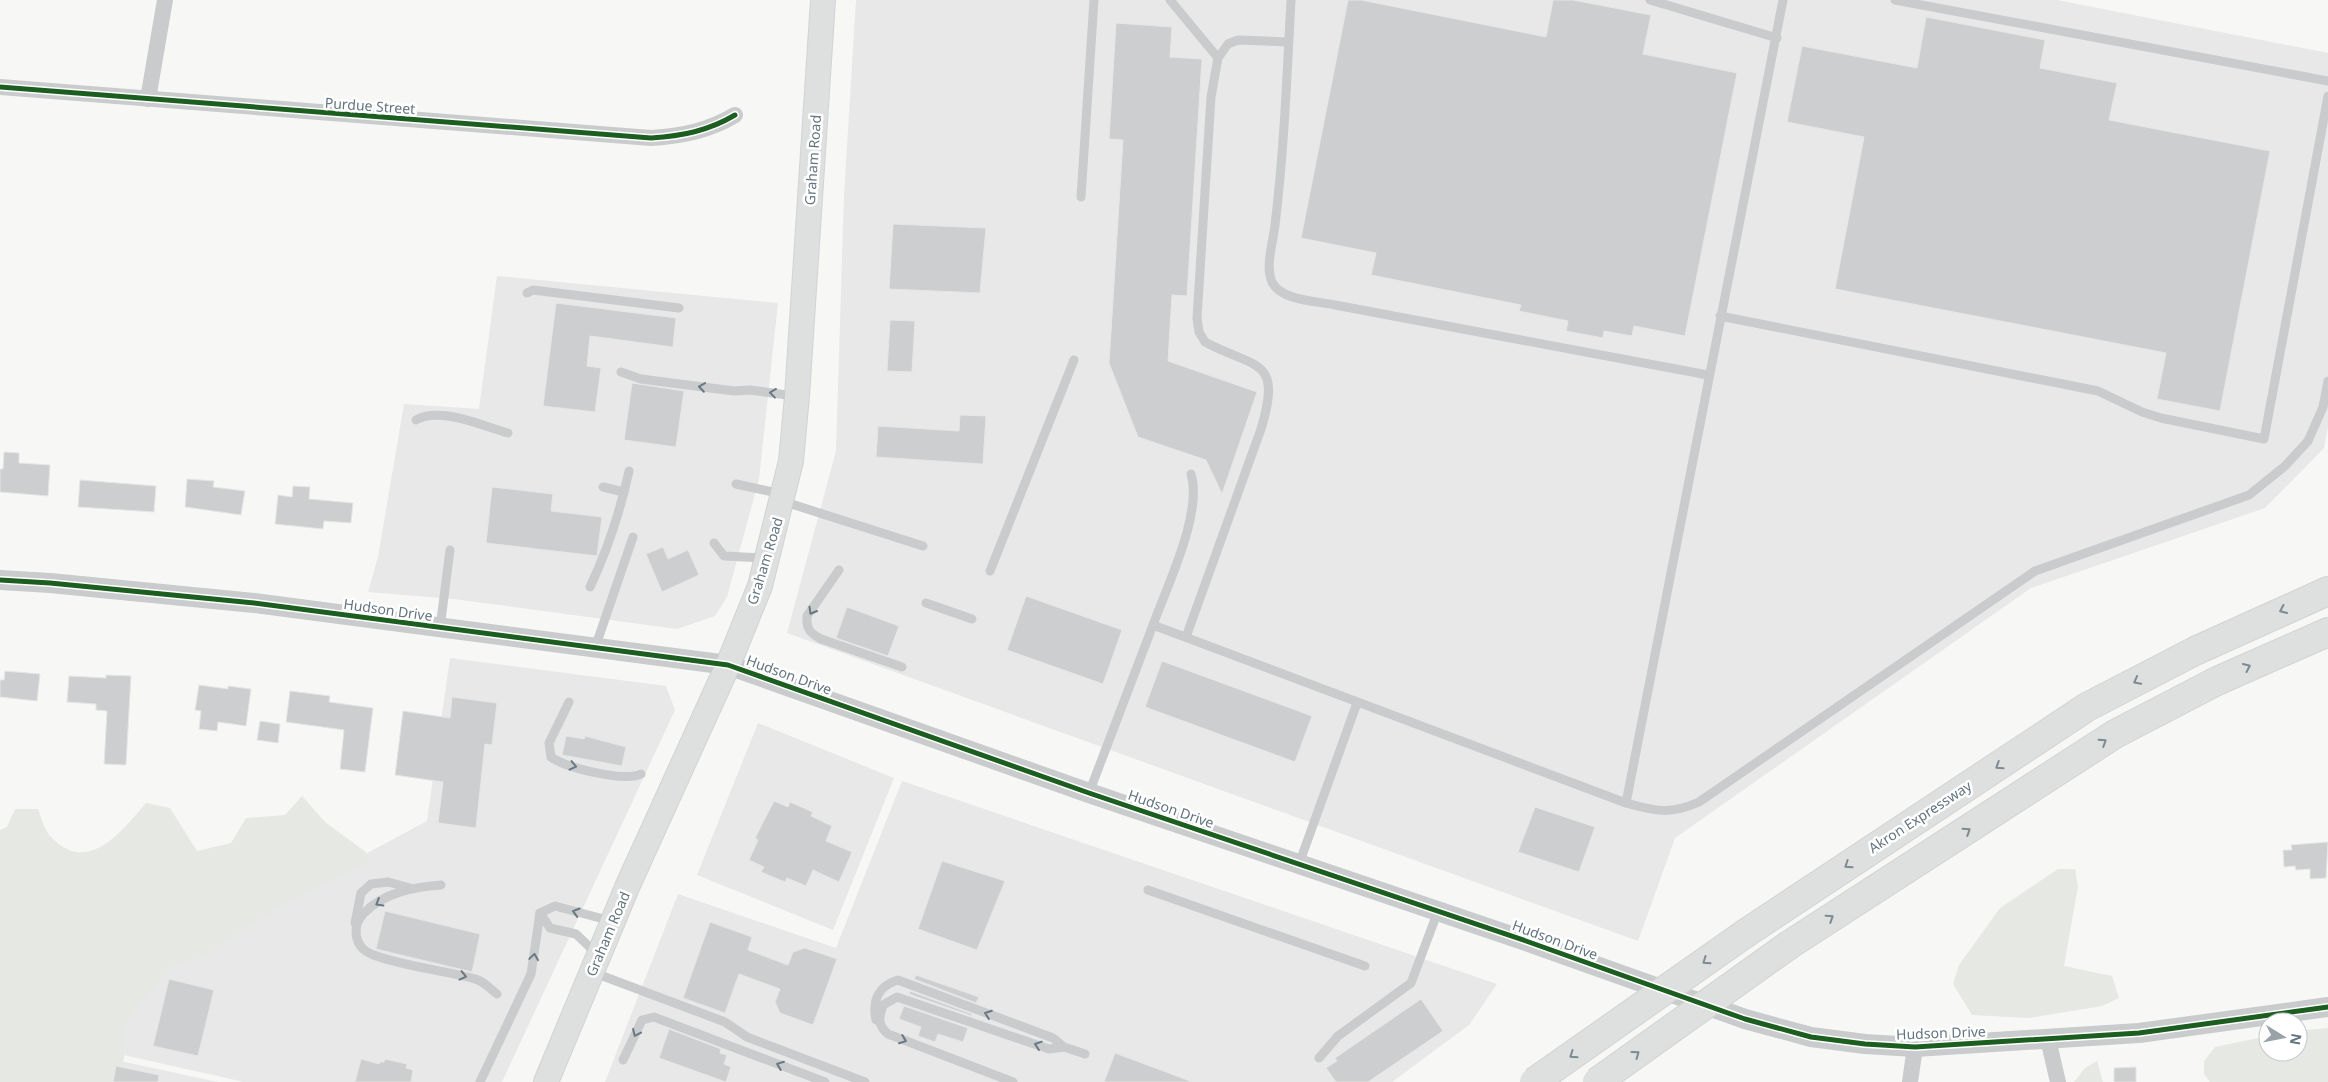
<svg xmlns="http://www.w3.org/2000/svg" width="2328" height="1082" font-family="'Noto Sans',sans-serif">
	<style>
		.built { fill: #e7e8e7 }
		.green { fill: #e6e8e3 }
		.building { fill: #cdcecf; stroke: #e6e6e6 }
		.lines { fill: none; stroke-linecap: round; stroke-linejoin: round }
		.secondary-casing { stroke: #d2d3d4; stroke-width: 26 }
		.motorway-casing { stroke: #d3d3d3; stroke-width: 30 }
		.service { stroke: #c9cbcc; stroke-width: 9 }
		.minor { stroke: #c9cbcc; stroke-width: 16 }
		.tertiary { stroke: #c9cbcc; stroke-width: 20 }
		.secondary { stroke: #dedfdf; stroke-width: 24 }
		.motorway { stroke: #dedfdf; stroke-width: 28 }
		.motorway-bridge-casing { stroke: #d3d3d3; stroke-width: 30; stroke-linecap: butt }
		.motorway-bridge { stroke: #dedfdf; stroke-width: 28 }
		.cycleway-casing { stroke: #fff; stroke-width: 8 }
		.cycleway { stroke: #1b5e20; stroke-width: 5 }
		.oneway { stroke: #687983 }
		.oneway2 { stroke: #7c8a92 }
		.labels { text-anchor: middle; stroke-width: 5; stroke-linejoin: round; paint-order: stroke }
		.street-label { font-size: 14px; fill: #63757f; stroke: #fff }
	</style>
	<rect width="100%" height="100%" fill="#f7f7f6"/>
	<!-- built -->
	<g class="built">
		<polygon points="856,0 2057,0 2328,53 2328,427 2324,448 2265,508 2031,588 1675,838 1638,941 787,633 836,451 844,195"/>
		<polygon points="497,276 778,303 759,479 727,597 715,616 677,629 454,599 368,592 378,557 404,404 479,409"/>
		<polygon points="450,658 666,686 675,710 502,1082 244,1082 110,1052 127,982 427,821"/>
		<polygon points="758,723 894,778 833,930 697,875"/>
		<polygon points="902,781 1497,984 1469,1025 1392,1082 605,1082 678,894 836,948"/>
		<polygon points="111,1059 218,1082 106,1082"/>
	</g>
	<!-- green -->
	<g class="green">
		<path d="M302,796L325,822L367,853L369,861L281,905L207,954L172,967L133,1012L123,1030L124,1059L113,1082H0V830L7,827L15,809H38C41,818 45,831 51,837C88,876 121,832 146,803L170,808L197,851L231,843L246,818L285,815Z"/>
		<polygon points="2058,869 2075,869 2078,886 2064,966 2112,976 2119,998 2102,1006 2029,1018 1972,1015 1953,984 1959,965 2000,908"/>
		<polygon points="2328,1028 2328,1082 2210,1082 2204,1074 2204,1061 2215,1047 2268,1036 2268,1052 2298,1052 2298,1031"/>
		<polygon points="2097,1061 2103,1082 2074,1082 2085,1068"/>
	</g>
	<!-- building -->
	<g class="building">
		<polygon points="1348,0 1361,0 1546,37 1553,0 1573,0 1651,15 1643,54 1737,73 1685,336 1634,326 1632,336 1604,331 1603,338 1566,331 1568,321 1519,311 1521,305 1371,275 1376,253 1301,238"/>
		<polygon points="1926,17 2045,40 2040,68 2117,83 2109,120 2270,151 2220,411 2157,399 2166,353 1835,289 1864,137 1787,122 1802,46 1917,68"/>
		<polygon points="1116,23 1172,27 1170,57 1202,59 1187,296 1172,295 1168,361 1257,392 1222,494 1206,460 1138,437 1109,363 1123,140 1109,139"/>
		<polygon points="893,224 986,228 980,293 889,289"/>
		<polygon points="556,303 676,318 673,347 590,336 587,366 601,368 595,412 543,406"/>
		<polygon points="890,320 915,321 912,372 887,371"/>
		<polygon points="632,383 684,391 676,447 624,440"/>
		<polygon points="960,415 986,416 983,464 876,457 878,426 959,431"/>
		<polygon points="4,452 19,453 19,463 50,465 48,496 0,492 0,469 3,469"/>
		<polygon points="187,479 214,481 213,487 245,491 241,515 185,507"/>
		<polygon points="80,480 156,486 154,512 78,507"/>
		<polygon points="293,486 310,487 309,499 353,503 351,523 324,521 323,529 275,524 278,495 292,497"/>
		<polygon points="492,487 553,494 551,511 602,517 597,556 486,543"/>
		<polygon points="663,547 668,559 688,550 699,575 662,592 646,554"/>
		<polygon points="1026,596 1122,630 1103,684 1007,650"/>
		<polygon points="847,607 899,626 888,656 836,638"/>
		<polygon points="1162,661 1312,716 1295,762 1145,707"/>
		<polygon points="5,671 40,674 37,701 0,697 0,680 4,680"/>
		<polygon points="106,675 131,676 126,765 104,764 107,711 96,710 96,704 67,702 69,676 106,678"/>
		<polygon points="199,685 228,689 228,686 251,689 246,726 218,722 217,731 199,729 201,711 195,710"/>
		<polygon points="290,691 330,696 329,702 373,708 365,772 340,769 344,730 286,722"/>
		<polygon points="452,697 497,703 492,745 485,744 476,828 438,823 443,782 395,775 403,711 450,718"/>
		<polygon points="260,721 280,724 278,743 257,740"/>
		<polygon points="566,736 584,739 585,736 626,747 622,766 562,755"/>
		<polygon points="774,801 788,807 790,802 813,812 811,816 832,826 826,841 852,852 839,882 813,870 806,886 787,878 785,882 761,872 764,867 749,860 758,840 755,838"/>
		<polygon points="1535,807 1595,827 1579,872 1518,852"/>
		<polygon points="2328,842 2326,878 2310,879 2310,869 2296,870 2295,866 2284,867 2283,850 2292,850 2291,845"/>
		<polygon points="942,861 1005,881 977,950 918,929"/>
		<polygon points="385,911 480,934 472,972 376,949"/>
		<polygon points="710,922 752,937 748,950 788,965 793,952 805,948 837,959 813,1025 780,1013 775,1002 780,989 739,974 725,1013 683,998"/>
		<polygon points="916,975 979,997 976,1003 914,979"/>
		<polygon points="169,979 214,990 198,1056 153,1046"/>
		<polygon points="910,991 972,1014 972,1016 909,994"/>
		<polygon points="1421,999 1443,1031 1368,1082 1336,1082 1326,1068 1337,1061 1335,1058"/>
		<polygon points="904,1006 968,1028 963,1042 938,1034 935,1042 918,1036 921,1027 899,1019"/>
		<polygon points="669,1029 721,1049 720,1053 727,1055 724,1064 731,1067 726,1082 659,1058"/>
		<polygon points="1115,1053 1190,1081 1189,1082 1104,1082"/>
		<polygon points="361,1059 379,1064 380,1062 384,1062 385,1059 407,1064 406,1068 413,1070 411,1082 355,1082"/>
		<polygon points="116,1066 159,1075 158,1082 113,1082"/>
		<polygon points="2136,1067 2136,1082 2114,1082 2114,1068"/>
	</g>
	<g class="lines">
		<defs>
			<polyline id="secondary" points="546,1082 628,885 728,665 760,586 791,461 797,396 823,0"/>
			<g id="motorway">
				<polyline points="1746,933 2087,707 2195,651 2328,591"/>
				<polyline points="1789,945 2115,734 2217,681 2328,632"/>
			</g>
		</defs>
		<!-- secondary casing -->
		<use href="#secondary" class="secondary-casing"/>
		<!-- motorway casing -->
		<use href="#motorway" class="motorway-casing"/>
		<!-- service -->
		<g class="service">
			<polyline points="1170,0 1218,58"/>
			<path d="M1291,0C1287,75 1284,151 1275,225C1273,242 1265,267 1272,282C1281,301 1317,301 1335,305L1708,375"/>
			<polyline points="1650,0 1777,38"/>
			<polyline points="1895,0 2328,81"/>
			<polyline points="1081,197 1094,0"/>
			<polyline points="527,293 533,290 679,308"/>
			<polyline points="1720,316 2098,391 2142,412 2161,418 2264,439 2328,96"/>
			<polyline points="621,372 641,379 734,391 750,390 795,396"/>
			<path d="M416,420C439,406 483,426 508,433"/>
			<polyline points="736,484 782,494"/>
			<polyline points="603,487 624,492"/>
			<polyline points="782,501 923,546"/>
			<polyline points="714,543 724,556 765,558"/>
			<path d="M839,570L807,616C806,629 810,633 821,639L902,667"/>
			<polyline points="990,571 1074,360"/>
			<path d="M590,587C608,549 620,512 629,471"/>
			<polyline points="926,603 972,619"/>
			<path d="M1153,625C1167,586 1203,513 1191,474"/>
			<polyline points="440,628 450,550"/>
			<path d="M1186,637L1261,429C1283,357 1255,369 1205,342L1199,332L1197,318L1211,97L1218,58L1228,44L1238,40L1288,42"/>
			<polyline points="595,648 633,537"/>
			<path d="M569,702L549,743L551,757C566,768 625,782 641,774"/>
			<path d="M1089,793L1153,625L1626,803C1655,811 1670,815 1699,802L2035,571L2249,495L2285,466L2308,441L2323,407L2328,381"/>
			<polyline points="1626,803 1783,0"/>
			<polyline points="1299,864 1357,703"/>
			<path d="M441,885C414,887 385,892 364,913C352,925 353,946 371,954C400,966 444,970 475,979C484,981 489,988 497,994"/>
			<polyline points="1148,890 1365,966"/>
			<polyline points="540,913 555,906 611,921"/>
			<polyline points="540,913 550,928 576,934 598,955"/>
			<polyline points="355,923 361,893 371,884 388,882 410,888"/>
			<polyline points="592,972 725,1022 747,1037 865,1082"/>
			<path d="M876,1020C872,1001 878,986 898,980L1053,1038L1064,1047"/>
			<polyline points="1319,1058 1338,1036 1411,983 1438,911"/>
			<polyline points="623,1060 642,1020 654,1017 825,1082"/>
			<polyline points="480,1082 531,974 540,913"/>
			<path d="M1013,1082L888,1034C877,1025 879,1017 883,1005L897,997L1049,1049L1064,1047L1085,1054"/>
		</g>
		<!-- minor -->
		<g class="minor">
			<path d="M0,87L651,138C682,136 708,131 735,115"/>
			<polyline points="148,99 165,0"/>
			<polyline points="2048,1039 2058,1082"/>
			<polyline points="1910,1082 1915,1047"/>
		</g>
		<!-- tertiary -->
		<polyline class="tertiary" points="0,580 50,583 254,603 728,665 1089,793 1526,941 1745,1019 1811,1037 1865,1044 1915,1047 2139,1033 2328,1007"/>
		<!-- secondary -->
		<use href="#secondary" class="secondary"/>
		<!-- motorway -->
		<use href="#motorway" class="motorway"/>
		<defs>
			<g id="motorway-bridge">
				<polyline points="1534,1082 1746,933"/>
				<polyline points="1597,1082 1789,945"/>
			</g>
		</defs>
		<!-- motorway-bridge casing -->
		<use href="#motorway-bridge" class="motorway-bridge-casing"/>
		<!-- motorway-bridge -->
		<use href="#motorway-bridge" class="motorway-bridge"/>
		<defs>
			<g id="cycleway">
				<path d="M0,87L651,138C682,136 708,131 735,115"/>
				<polyline points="0,580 50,583 254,603 728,665 1089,793 1526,941 1745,1019 1811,1037 1865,1044 1915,1047 2139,1033 2328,1007"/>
			</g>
		</defs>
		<!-- cycleway casing -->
		<use href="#cycleway" class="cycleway-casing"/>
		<!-- cycleway -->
		<use href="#cycleway" class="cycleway"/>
	</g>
	<!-- one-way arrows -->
	<defs><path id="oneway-chevron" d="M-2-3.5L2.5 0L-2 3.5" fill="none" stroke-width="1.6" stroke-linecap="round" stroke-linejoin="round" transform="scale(1.25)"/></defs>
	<g class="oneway">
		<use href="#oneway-chevron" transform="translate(702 387) rotate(-172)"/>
		<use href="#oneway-chevron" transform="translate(773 393) rotate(-173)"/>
		<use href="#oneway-chevron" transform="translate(812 611) rotate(120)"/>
		<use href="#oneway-chevron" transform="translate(573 766) rotate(13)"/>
		<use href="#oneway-chevron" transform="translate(379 903) rotate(149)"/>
		<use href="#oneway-chevron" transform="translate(576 912) rotate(-164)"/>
		<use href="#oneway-chevron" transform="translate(534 957) rotate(-82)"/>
		<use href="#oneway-chevron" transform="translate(463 976) rotate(13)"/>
		<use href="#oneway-chevron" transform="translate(988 1014) rotate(-160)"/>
		<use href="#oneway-chevron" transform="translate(636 1033) rotate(115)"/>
		<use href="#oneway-chevron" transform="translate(903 1040) rotate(21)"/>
		<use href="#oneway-chevron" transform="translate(1038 1045) rotate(-161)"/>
		<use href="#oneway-chevron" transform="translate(780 1065) rotate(-159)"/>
	</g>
	<g class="oneway2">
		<use href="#oneway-chevron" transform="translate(2283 610) rotate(155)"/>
		<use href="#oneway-chevron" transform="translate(2247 667) rotate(-24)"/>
		<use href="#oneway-chevron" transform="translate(2137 681) rotate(152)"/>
		<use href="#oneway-chevron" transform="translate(2103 742) rotate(-33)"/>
		<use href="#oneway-chevron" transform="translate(1999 766) rotate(147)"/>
		<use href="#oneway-chevron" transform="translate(1967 831) rotate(-33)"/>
		<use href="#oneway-chevron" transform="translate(1848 865) rotate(146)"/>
		<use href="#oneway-chevron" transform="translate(1830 918) rotate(-33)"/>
		<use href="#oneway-chevron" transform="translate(1706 961) rotate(145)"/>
		<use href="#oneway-chevron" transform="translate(1636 1054) rotate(-36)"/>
		<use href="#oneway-chevron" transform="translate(1573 1055) rotate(145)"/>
	</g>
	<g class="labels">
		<!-- street labels -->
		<g class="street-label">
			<text transform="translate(370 106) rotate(4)" y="5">Purdue Street</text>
			<text transform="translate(813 160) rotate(-86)" y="5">Graham Road</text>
			<text transform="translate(765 561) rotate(-73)" y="5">Graham Road</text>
			<text transform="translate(388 610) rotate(8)" y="5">Hudson Drive</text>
			<text transform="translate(789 675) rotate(20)" y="5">Hudson Drive</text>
			<text transform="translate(1171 809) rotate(19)" y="5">Hudson Drive</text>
			<text transform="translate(1920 817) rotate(-33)" y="5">Akron Expressway</text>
			<text transform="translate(608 934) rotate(-67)" y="5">Graham Road</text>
			<text transform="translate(1555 940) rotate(20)" y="5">Hudson Drive</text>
			<text transform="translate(1941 1033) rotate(-2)" y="5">Hudson Drive</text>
		</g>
	</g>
	<!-- north arrow -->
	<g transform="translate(2283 1037) rotate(100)"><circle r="24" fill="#ffffff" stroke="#c1c8cc"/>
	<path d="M0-4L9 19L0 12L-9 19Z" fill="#97a2a9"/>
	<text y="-8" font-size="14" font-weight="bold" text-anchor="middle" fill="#63757f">N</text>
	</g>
</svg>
